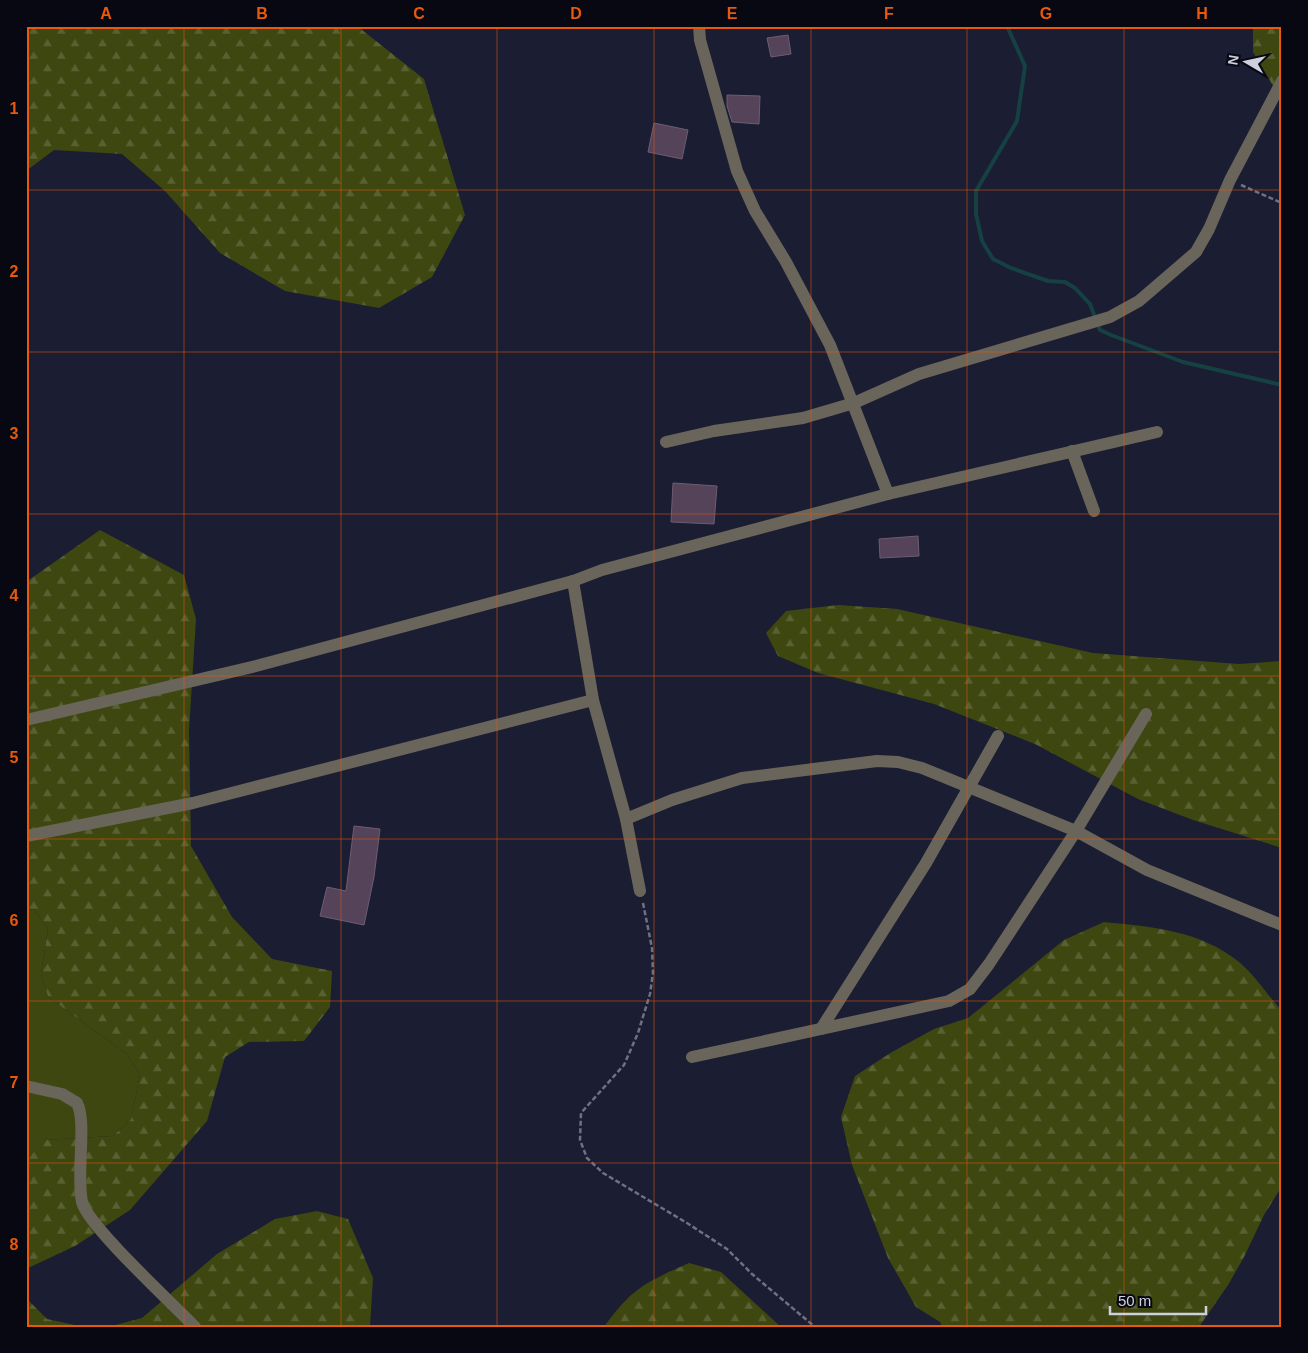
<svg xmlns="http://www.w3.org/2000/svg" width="1308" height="1353" font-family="Helvetica,sans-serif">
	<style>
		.grass { fill: #3e4710 }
		.forest { fill: url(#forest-firs) }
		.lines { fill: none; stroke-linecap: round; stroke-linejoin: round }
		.stream { stroke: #154143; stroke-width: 4 }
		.building { fill: #544359; stroke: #6e5c73 }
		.path { stroke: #6f7183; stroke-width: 2.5; stroke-dasharray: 5 2.5; stroke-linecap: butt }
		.minor { stroke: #6a655a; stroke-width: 12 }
		.grid { fill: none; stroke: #e8590c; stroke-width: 1; stroke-opacity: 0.55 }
		.neatline { fill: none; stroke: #e8590c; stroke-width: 2 }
		.grid-label { font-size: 16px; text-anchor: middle; font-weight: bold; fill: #e8590c }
	</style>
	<defs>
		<pattern id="forest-firs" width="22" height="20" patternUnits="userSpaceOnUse" patternTransform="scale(1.25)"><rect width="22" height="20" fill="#3e4710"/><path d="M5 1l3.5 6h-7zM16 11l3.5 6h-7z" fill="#596032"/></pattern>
	</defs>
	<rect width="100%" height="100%" fill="#1b1d32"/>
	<!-- grass -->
	<polygon class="grass" points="34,909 48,929 41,974 48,997 127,1054 140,1075 131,1119 113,1136 45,1140 26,1161 26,910"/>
	<!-- forest -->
	<g class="forest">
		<polygon points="26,26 357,26 424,79 465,215 432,277 379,308 285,291 220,253 165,191 122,154 54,150 26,171"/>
		<polygon points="1253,26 1282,26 1282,101 1253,52"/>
		<polygon points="100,530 184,575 196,619 189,730 191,846 232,917 272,959 332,971 330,1007 304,1041 249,1042 225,1057 207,1121 130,1210 75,1246 26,1269 26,1161 44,1140 113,1136 131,1119 140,1075 127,1054 48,997 41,974 48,929 34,909 26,910 26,582"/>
		<polygon points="838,605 897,609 1093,653 1239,664 1282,661 1282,848 1193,820 1138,799 1035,744 934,704 818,673 778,656 766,633 786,611"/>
		<path d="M1104,922C1153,927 1199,930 1239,962C1255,975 1268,996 1282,1011V1186L1264,1215L1244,1257L1228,1285L1199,1327H942L940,1322L916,1307L888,1258L852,1165L841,1117L855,1076L892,1052L934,1029L968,1018L1064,940Z"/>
		<polygon points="317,1211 348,1219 373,1278 370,1327 95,1327 112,1326 142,1318 217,1254 275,1219"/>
		<path d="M689,1263L721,1272L781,1327H604C632,1288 646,1282 689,1263Z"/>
		<polygon points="26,1298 47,1319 84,1327 26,1327"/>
	</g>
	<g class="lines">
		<!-- stream -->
		<polyline class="stream" points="1007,26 1025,66 1017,121 976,191 976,214 982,241 993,259 1011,268 1048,281 1065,282 1075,288 1090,304 1100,330 1111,335 1183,362 1282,385"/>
	</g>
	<!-- building -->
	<g class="building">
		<polygon points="788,35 791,54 771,57 767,38"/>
		<polygon points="727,95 760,96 759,124 732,122 727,106"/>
		<polygon points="654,123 688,130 682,159 648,152"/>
		<polygon points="673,483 717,486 714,524 671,522"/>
		<polygon points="918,536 919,556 880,558 879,539"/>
		<polygon points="354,826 380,829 374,877 364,925 320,916 327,887 346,891"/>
	</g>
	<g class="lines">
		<!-- path -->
		<g class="path">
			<polyline points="1241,185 1282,203"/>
			<polyline points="643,903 652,948 653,973 650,994 638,1033 624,1065 581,1113 580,1140 587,1158 603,1173 687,1223 727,1249 752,1274 815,1327"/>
		</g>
		<!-- minor -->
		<g class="minor">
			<polyline points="699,26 700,40 737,171 755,211 786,262 830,345 888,494"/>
			<polyline points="666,442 714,431 803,418 854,403 919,374 1110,317 1139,301 1196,252 1209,229 1230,180 1282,81"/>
			<polyline points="1072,451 1094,511"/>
			<polyline points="573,581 593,700 626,819 640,891"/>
			<polyline points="26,720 256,666 573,581 602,570 888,494 1157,432"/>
			<polyline points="626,819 672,800 742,778 877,761 898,762 922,768 1076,831 1147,870 1282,925"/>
			<polyline points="26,836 193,803 593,700"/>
			<polyline points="821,1029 926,863 998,736"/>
			<polyline points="692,1057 949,1001 970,989 989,964 1076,831 1146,714"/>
			<path d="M26,1086L62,1094L77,1103C87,1122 76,1174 82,1202C88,1226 173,1304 195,1327"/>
		</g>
	</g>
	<!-- grid -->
	<path class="grid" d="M184,26V1327M341,26V1327M497,26V1327M654,26V1327M811,26V1327M967,26V1327M1124,26V1327M26,190H1282M26,352H1282M26,514H1282M26,676H1282M26,839H1282M26,1001H1282M26,1163H1282"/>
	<!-- border -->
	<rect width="1308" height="1353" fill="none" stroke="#070811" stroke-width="55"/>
	<!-- north arrow -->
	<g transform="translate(1246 62) rotate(279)" stroke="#070811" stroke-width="4" paint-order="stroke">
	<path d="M0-4L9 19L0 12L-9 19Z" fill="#ced0df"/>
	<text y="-8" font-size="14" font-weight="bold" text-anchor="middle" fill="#ced0df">N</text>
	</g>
	<!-- scale -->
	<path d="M1110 1306v8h96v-8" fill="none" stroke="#ced0df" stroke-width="2.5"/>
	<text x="1118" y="1306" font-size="15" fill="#ced0df" stroke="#070811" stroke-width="4" paint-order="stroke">50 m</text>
	<rect x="28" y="28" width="1252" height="1298" class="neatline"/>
	<g class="grid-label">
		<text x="106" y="19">A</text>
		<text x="262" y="19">B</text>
		<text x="419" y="19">C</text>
		<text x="576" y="19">D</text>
		<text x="732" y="19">E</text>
		<text x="889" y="19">F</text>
		<text x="1046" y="19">G</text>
		<text x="1202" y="19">H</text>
		<text x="14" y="114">1</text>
		<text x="14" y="277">2</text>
		<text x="14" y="439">3</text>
		<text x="14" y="601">4</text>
		<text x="14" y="763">5</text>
		<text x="14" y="926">6</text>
		<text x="14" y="1088">7</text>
		<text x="14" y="1250">8</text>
	</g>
</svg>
